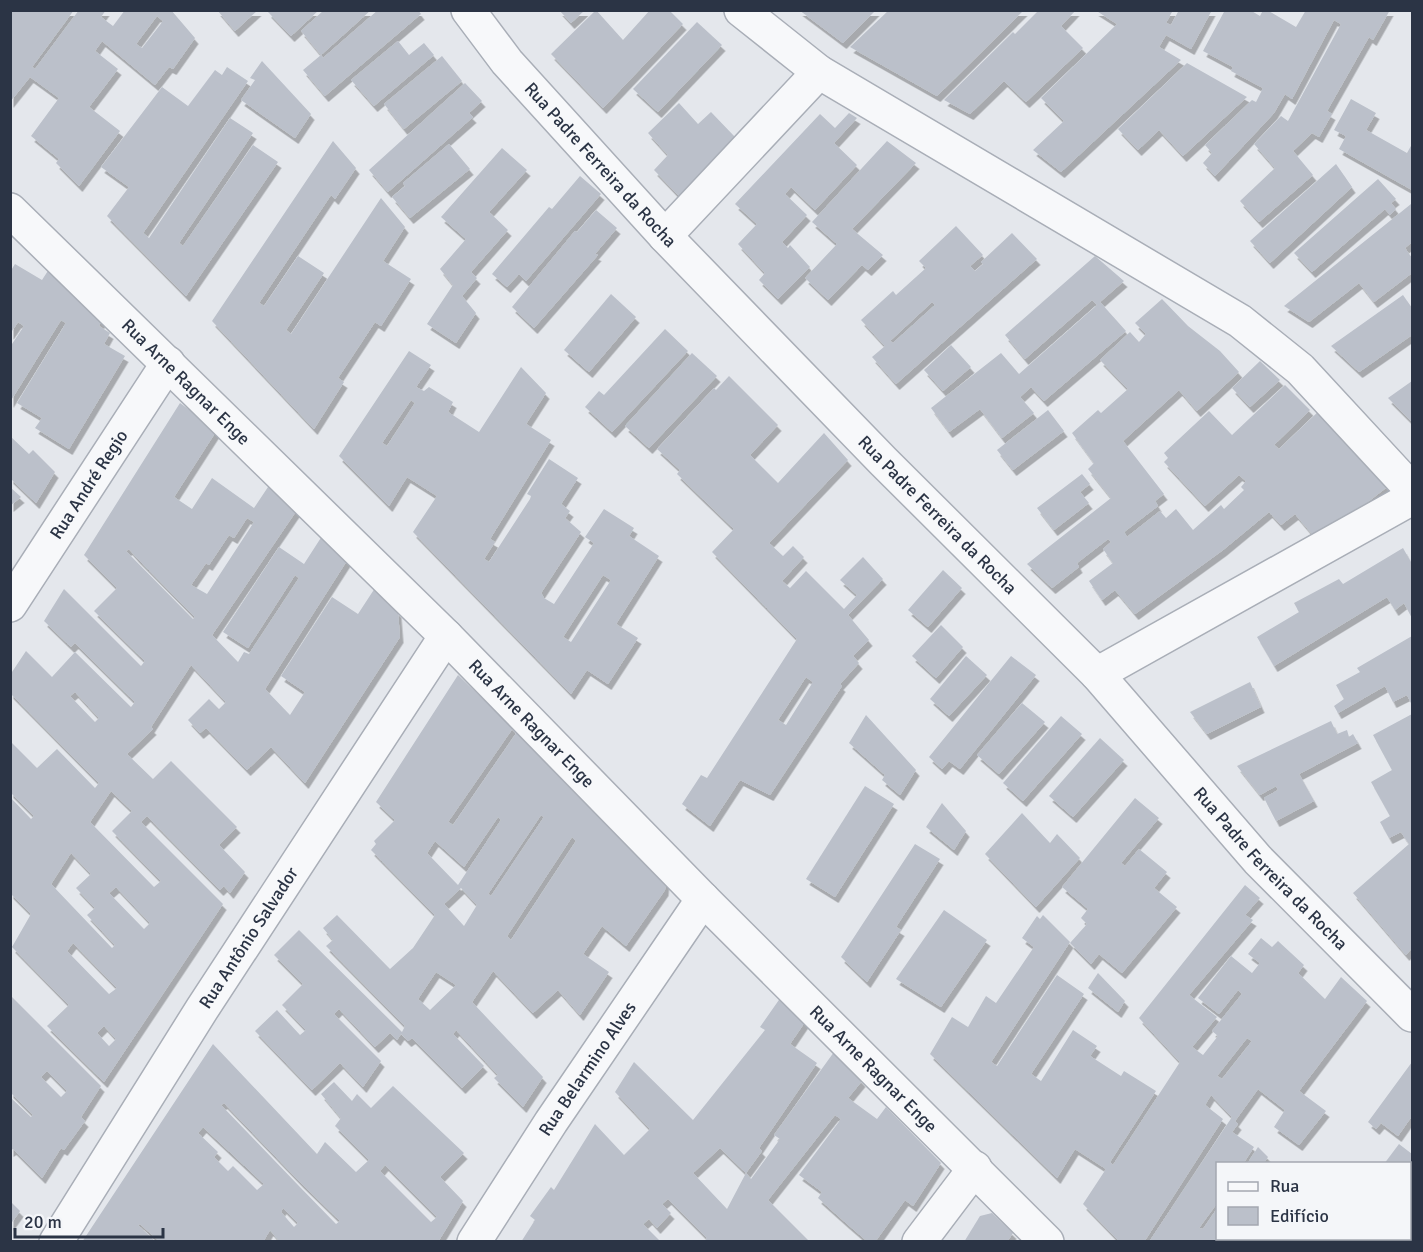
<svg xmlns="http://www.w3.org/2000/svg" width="1423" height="1252" font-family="Signika,sans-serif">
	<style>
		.building { fill: #bbc0ca; fill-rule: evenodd; filter: url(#shadow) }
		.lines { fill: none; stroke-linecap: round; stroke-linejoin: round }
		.minor-casing { stroke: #a9aeb7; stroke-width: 36 }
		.minor { stroke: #f7f8fa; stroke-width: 33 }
		.labels { text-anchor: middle; stroke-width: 6; stroke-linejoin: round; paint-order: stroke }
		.street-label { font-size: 18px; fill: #2b3445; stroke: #f4f6f9 }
	</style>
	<defs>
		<filter id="shadow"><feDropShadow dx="3.5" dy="6" stdDeviation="0" flood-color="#0004"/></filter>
	</defs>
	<rect width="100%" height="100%" fill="#e4e7ec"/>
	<!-- building -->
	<g class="building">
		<path d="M10,10H74L32,67L35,69L79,10H106L101,17L113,26L125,10H171L195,38L173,69L169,67L155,85L102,41L95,51L118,69L89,107L120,131L79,186L56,163L59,159L31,136L59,98L30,77L10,102ZM157,16L163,21L142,48L136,44Z"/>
		<polygon points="217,10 258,10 235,31"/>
		<polygon points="269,10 319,10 291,36 268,12"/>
		<polygon points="324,10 371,10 321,55 301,31"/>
		<polygon points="378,10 418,10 421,14 325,96 303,70 321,55 323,58"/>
		<polygon points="559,10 585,10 571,23"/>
		<polygon points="596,10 623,40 650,10 669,10 683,24 603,108 551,54"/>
		<polygon points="799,10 876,10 843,43"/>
		<polygon points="889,10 1024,10 937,96 850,47"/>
		<polygon points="1039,10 1076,10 1061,26 1083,48 1026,102 1004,81 970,114 944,100 1013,32 1015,34"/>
		<polygon points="1095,10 1173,10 1166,23 1171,25 1179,10 1212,10 1191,49 1166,35 1159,47 1181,60 1061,172 1033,150 1064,121 1041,98 1117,24"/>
		<polygon points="1225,10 1250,10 1260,16 1263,10 1267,10 1296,27 1306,10 1390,10 1373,40 1369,37 1327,111 1332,114 1319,137 1312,133 1293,151 1313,175 1259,222 1240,201 1275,168 1254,144 1281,116 1288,121 1341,24 1334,20 1292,99 1285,94 1274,113 1215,176 1203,163 1212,153 1205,145 1252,100 1256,102 1263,88 1231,71 1233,67 1203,51"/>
		<polygon points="697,22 722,45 658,112 633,89"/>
		<polygon points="398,41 409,55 424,43 434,55 374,106 351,80"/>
		<polygon points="442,56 462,81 404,129 384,104"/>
		<polygon points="262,61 311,114 295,138 241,100 255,80 250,78"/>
		<polygon points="1187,63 1247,97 1183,156 1159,130 1138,150 1118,129"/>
		<polygon points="227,67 248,81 143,233 149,238 230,118 253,133 179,243 183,246 253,145 278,162 186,296 107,216 129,187 101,167 162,87 188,106 215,70 222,75"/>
		<polygon points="465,83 482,101 469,113 473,117 388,192 369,170"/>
		<polygon points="1351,99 1376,113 1366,130 1407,153 1412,144 1412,190 1339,149 1346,136 1334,130"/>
		<polygon points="679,103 698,124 711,112 735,137 679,196 654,170 668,155 648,133"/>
		<polygon points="849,113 857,118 834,143 857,165 815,210 791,187 785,194 807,215 782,242 788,248 790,245 810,267 778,299 759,280 765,273 738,244 757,224 735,204 820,114 835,128"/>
		<polygon points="333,141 356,168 335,199 331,195 259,303 264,306 298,256 324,273 286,330 291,334 381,198 405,227 383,261 411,279 381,326 375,322 338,378 344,382 314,429 212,321"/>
		<polygon points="887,141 916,163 852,229 883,255 868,270 862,265 828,300 805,278 837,244 812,222"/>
		<polygon points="449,144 470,169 410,218 392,197 405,186 403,183"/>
		<polygon points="502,148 527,170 489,212 508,230 471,272 477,278 462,296 476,313 456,343 427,324 453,285 440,269 466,239 441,217"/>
		<polygon points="1336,164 1352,187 1270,263 1250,241"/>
		<polygon points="580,176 601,194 526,281 519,274 507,287 492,274 549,207 552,209"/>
		<polygon points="1378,179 1396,199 1391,203 1396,209 1390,215 1385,209 1312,272 1294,253"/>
		<polygon points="1411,204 1412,242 1405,248 1412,258 1412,273 1374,302 1359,283 1309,322 1284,306"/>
		<polygon points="596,210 617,228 595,254 598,255 534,328 512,307 575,231 577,232"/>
		<path d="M956,226L983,255L970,266L975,271L983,264L981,262L1012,233L1037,259L896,384L872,357L885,346L861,320L893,291L896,295L926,268L919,261ZM932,302L935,305L893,343L890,341Z"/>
		<polygon points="1095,256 1124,281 1100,302 1126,331 1044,401 1031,387 1020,397 1034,413 1002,438 980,409 949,432 931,408 1001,353 1019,374 1097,305 1092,300 1025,359 1005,335"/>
		<polygon points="53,263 107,311 99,326 110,333 104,344 125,356 69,449 35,428 42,418 17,403 66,323 61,320 10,402 10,347 24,326 18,322 10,334 10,272 15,264 42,280"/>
		<polygon points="611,294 636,317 589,372 564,350"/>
		<polygon points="1403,295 1412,308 1412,335 1359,372 1331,346"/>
		<polygon points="1162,299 1188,326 1220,351 1239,372 1197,411 1179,390 1123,441 1164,494 1155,501 1158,506 1124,532 1127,537 1160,511 1166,518 1176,509 1193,530 1221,505 1224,509 1244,490 1241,487 1246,481 1239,475 1205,506 1164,462 1168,458 1164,453 1209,411 1232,435 1285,385 1310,410 1274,445 1279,449 1321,409 1387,487 1318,541 1295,514 1281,525 1269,512 1223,550 1135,614 1115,590 1102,600 1089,581 1113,563 1103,549 1111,542 1108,539 1077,563 1079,567 1052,588 1027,564 1111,498 1088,469 1094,463 1072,433 1098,410 1101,413 1128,389 1100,360 1130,332 1139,342 1146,334 1135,323"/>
		<polygon points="665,329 688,351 612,432 585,407 599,391 604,395"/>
		<polygon points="951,345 971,367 943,391 924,370"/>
		<path d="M409,351L431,365L416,387L424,391L429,387L453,402L448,412L479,432L521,367L546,393L526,424L551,440L490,539L495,542L484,559L489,562L530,499L531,496L527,494L549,459L578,478L561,504L570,511L565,518L581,532L541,593L544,598L554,604L594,543L585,537L604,509L634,528L629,536L659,556L616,624L638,638L608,684L587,670L571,694L413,532L437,496L407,477L389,506L339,456ZM411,400L415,403L387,446L382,443ZM603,575L611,580L571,642L563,637Z"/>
		<polygon points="692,353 717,376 649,448 625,426"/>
		<polygon points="1260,361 1280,380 1250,407 1232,388"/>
		<path d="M729,376L778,425L750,455L778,483L824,433L848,460L769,543L783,556L793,546L804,557L782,581L790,588L806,571L844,609L857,595L840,580L863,557L883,579L848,615L869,640L853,656L859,663L840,684L842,686L770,795L740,780L710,826L682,804L701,775L707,778L797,639L712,552L734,529L677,474L680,470L657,449L714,388L716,390ZM806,677L813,682L786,725L778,720Z"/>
		<polygon points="1412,381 1412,422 1388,398"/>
		<path d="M180,403L217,430L174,497L192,509L212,478L254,508L272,481L299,507L212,635L238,662L244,652L249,654L299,578L295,575L248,648L223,632L279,547L304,564L324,533L348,559L265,689L290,715L305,692L281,676L332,597L358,614L375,588L398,612L400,637L305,783L271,747L247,770L206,728L200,733L188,720L209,699L219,709L226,702L191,665L151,727L153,729L127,754L153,779L171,761L237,827L219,845L245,872L230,893L224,886L220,890L147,816L141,822L223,904L104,1082L47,1026L69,1005L12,947L31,914L10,893V797L31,819L34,816L10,792V741L37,768L57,749L95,788L99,783L10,693V675L26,651L52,677L75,652L131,707L135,702L75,643L71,647L44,621L64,589L141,666L145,661L94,611L117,588L84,555ZM247,518L254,522L207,594L191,585L206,563L209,565L229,535L234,538ZM129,549L136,557L195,617L193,619L126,551ZM75,692L99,718L95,722L70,696ZM111,791L132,811L112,831L161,881L154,887L90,822ZM71,853L91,874L76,888L95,908L87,915L115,945L112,948L51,884ZM116,887L150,923L144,929L109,893ZM73,943L117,988L109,994L67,951ZM104,1026L116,1039L109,1046L97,1033Z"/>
		<polygon points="1048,410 1064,431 1013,470 997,450"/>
		<polygon points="10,436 29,454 33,450 55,472 36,503 10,478"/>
		<polygon points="1082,474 1090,484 1080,492 1089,503 1054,530 1037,508"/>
		<polygon points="10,487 21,497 10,506"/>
		<polygon points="1403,548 1412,564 1412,618 1404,603 1395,610 1387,597 1274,666 1257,637 1299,612 1294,603 1339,579 1343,584"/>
		<polygon points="943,570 962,588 928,627 908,610"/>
		<polygon points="941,625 963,647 936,678 912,656"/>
		<polygon points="1412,636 1412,705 1407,695 1393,702 1385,686 1338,713 1334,706 1344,699 1336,685 1360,672 1357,668"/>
		<polygon points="966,656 987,675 949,716 930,699"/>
		<polygon points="1011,656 1036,675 960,769 949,761 942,769 929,757"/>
		<path d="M458,675L513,728L448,822L453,825L517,732L666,880L665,890L626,946L602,926L583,954L609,972L580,1015L558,990L533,1013L493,971L472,1002L543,1077L523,1107L494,1078L498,1075L456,1030L453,1034L484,1066L462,1088L412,1038L408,1041L401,1034L397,1040L390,1033L375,1047L339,1009L334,1014L381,1061L363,1087L340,1063L312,1090L255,1031L277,1010L300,1035L306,1030L282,1005L303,984L274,955L299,930L402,1032L405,1026L326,946L333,940L323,928L337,915L390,969L413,948L435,915L371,850L376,844L374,841L395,820L376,802ZM541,815L544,817L491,896L488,894ZM498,817L501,820L458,885L427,853L435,841L464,867ZM572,837L576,841L511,940L507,936ZM461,888L477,905L464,926L444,904ZM436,972L456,985L430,1010L418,999Z"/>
		<polygon points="1250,682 1261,707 1207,734 1190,712"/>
		<polygon points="1022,703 1045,722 999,774 977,755"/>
		<polygon points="1412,714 1412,948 1406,955 1353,893 1409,844 1401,832 1389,838 1380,822 1390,816 1371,782 1392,770 1373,735"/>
		<polygon points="866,715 916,770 900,795 882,780 885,775 849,743"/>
		<polygon points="1061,716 1082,734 1023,801 1003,783"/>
		<polygon points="1331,721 1337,734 1347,730 1349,737 1353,734 1358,743 1299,774 1314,801 1276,821 1264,798 1278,790 1276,786 1260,795 1237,766"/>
		<polygon points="1100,738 1124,760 1073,817 1049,796"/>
		<polygon points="865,786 894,804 835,897 806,879"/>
		<polygon points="1135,798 1159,818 1121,863 1125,866 1139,849 1167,872 1154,888 1177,907 1122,973 1099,954 1091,964 1070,943 1087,924 1081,918 1088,909 1062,887"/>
		<polygon points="942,803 966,831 954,850 926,827"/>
		<polygon points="1022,813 1050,843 1057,834 1080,858 1036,907 985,854"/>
		<polygon points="915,844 940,859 896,927 901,930 867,982 841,957"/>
		<path d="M1245,885L1260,898L1245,915L1253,920L1189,995L1217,1017L1192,1047L1203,1055L1218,1036L1212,1031L1242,994L1238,990L1219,1014L1198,998L1231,956L1252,973L1260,963L1248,954L1261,938L1272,947L1278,941L1304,965L1298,973L1325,999L1341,977L1367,1001L1299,1091L1326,1111L1299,1145L1274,1127L1285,1110L1258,1089L1235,1121L1238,1124L1232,1132L1254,1147L1243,1164H1218V1202L1199,1228L1203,1229L1218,1207V1238L1234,1239L1232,1242H1149L1232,1117L1211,1095L1205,1105L1223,1119L1144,1242H1120L1083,1204L1106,1169L1075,1149L1057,1178L930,1054L952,1017L968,1027L986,996L996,1003L1034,947L1022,938L1037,916L1040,919L1043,915L1070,942L991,1062L997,1066L1057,975L1084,994L1031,1074L1041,1081L1073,1030L1097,1046L1090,1056L1121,1076L1124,1071L1156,1091L1110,1162L1113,1165L1180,1062L1139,1018ZM1247,1038L1252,1041L1222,1079L1217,1076Z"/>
		<polygon points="944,910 987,940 941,1007 896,979"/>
		<polygon points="1098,973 1125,1001 1118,1012 1088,988"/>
		<path d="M10,995L101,1086L81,1117L85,1121L64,1150L61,1148L42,1178L13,1149L10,1151V1097L31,1117L33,1115L10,1092ZM47,1071L67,1091L61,1097L41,1077Z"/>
		<path d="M781,997L805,1022L790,1044L817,1063L759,1148L762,1151L746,1173L751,1179L780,1139L774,1135L834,1052L862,1081L848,1098L877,1119L886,1107L941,1163L913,1206L905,1200L875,1242H868L846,1223L818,1198L822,1192L799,1175L841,1119L835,1115L768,1200L810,1242H705L707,1238L668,1199L662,1204L671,1213L657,1228L649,1219L643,1224L661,1242H521L535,1220L530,1216L551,1187L554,1190L595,1124L624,1155L650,1129L615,1092L634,1062L693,1120L765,1030L760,1027ZM720,1148L746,1173L727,1209L693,1173Z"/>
		<path d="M213,1044L317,1154L325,1142L356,1172L369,1160L335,1126L341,1118L321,1094L334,1082L352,1101L357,1094L371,1108L393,1086L464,1153L440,1177L463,1201L438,1242H280L270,1230L263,1242H160L140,1224L138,1225L156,1242H82ZM224,1103L300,1182L340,1221L336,1224L298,1185L221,1105ZM203,1127L264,1184L257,1190L233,1166L228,1171L214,1157L218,1152L198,1133ZM385,1165L437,1217L431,1222L380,1171ZM283,1208L298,1223L294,1227L281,1212Z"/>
		<polygon points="1412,1062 1412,1116 1398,1136 1381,1123 1376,1129 1368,1122"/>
		<polygon points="1399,1144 1412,1154 1412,1242 1345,1242 1343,1239 1410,1239 1410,1164 1384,1164"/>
		<polygon points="1258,1147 1268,1157 1263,1164 1247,1164"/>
		<polygon points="10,1201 20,1211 10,1225"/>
		<polygon points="992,1213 1013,1233 1007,1242 964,1242 980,1216"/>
	</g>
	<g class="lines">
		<defs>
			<g id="minor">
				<path id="s1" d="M468,10L507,62L665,236L883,461L1097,674L1258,860L1412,1015"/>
				<polyline points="741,10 819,72 1240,321 1300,369 1412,490"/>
				<path id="s2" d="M10,210L446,636L703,899L1047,1242"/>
				<polyline points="665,236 819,72"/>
				<path id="s3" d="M10,605L168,363"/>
				<polyline points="1097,674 1412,498"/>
				<path id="s4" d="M56,1242L202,1009L446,636"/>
				<path id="s5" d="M474,1242L551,1122L703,899"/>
				<polyline points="919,1242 975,1168"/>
			</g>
		</defs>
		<!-- minor casing -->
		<use href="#minor" class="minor-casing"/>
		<!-- minor -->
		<use href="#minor" class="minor"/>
	</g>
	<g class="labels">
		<!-- street labels -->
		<g class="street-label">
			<text dy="6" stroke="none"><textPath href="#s1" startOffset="204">Rua Padre Ferreira da Rocha</textPath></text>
			<text dy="6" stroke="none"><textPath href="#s2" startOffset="246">Rua Arne Ragnar Enge</textPath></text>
			<text dy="6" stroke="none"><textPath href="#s3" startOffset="144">Rua André Regio</textPath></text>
			<text dy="6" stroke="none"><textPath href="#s1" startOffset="690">Rua Padre Ferreira da Rocha</textPath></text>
			<text dy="6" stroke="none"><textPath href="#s2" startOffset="732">Rua Arne Ragnar Enge</textPath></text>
			<text dy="6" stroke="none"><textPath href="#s1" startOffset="1176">Rua Padre Ferreira da Rocha</textPath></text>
			<text dy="6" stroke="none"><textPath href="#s4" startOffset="360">Rua Antônio Salvador</textPath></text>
			<text dy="6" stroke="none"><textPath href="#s2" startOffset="1218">Rua Arne Ragnar Enge</textPath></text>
			<text dy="6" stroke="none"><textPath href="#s5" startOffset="207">Rua Belarmino Alves</textPath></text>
		</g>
	</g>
	<!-- border -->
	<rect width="1423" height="1252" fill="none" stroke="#2b3445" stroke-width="24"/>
	<!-- legend -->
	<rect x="1216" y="1162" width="195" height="78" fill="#f4f6f9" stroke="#a4a8b1" stroke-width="1.5"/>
	<rect x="1228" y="1182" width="30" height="9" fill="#f7f8fa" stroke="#a4a8b1" stroke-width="1.5"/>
	<text x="1270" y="1192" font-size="18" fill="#2b3445">Rua</text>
	<rect x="1228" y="1207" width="30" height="18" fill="#bbc0ca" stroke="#a4a8b1" stroke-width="1.5"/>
	<text x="1270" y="1222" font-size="18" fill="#2b3445">Edifício</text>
	<!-- scale -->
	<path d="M15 1228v9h148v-9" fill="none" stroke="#2b3445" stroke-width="3"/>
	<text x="24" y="1228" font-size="18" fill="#2b3445" stroke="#f4f6f9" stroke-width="4.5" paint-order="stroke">20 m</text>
</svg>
